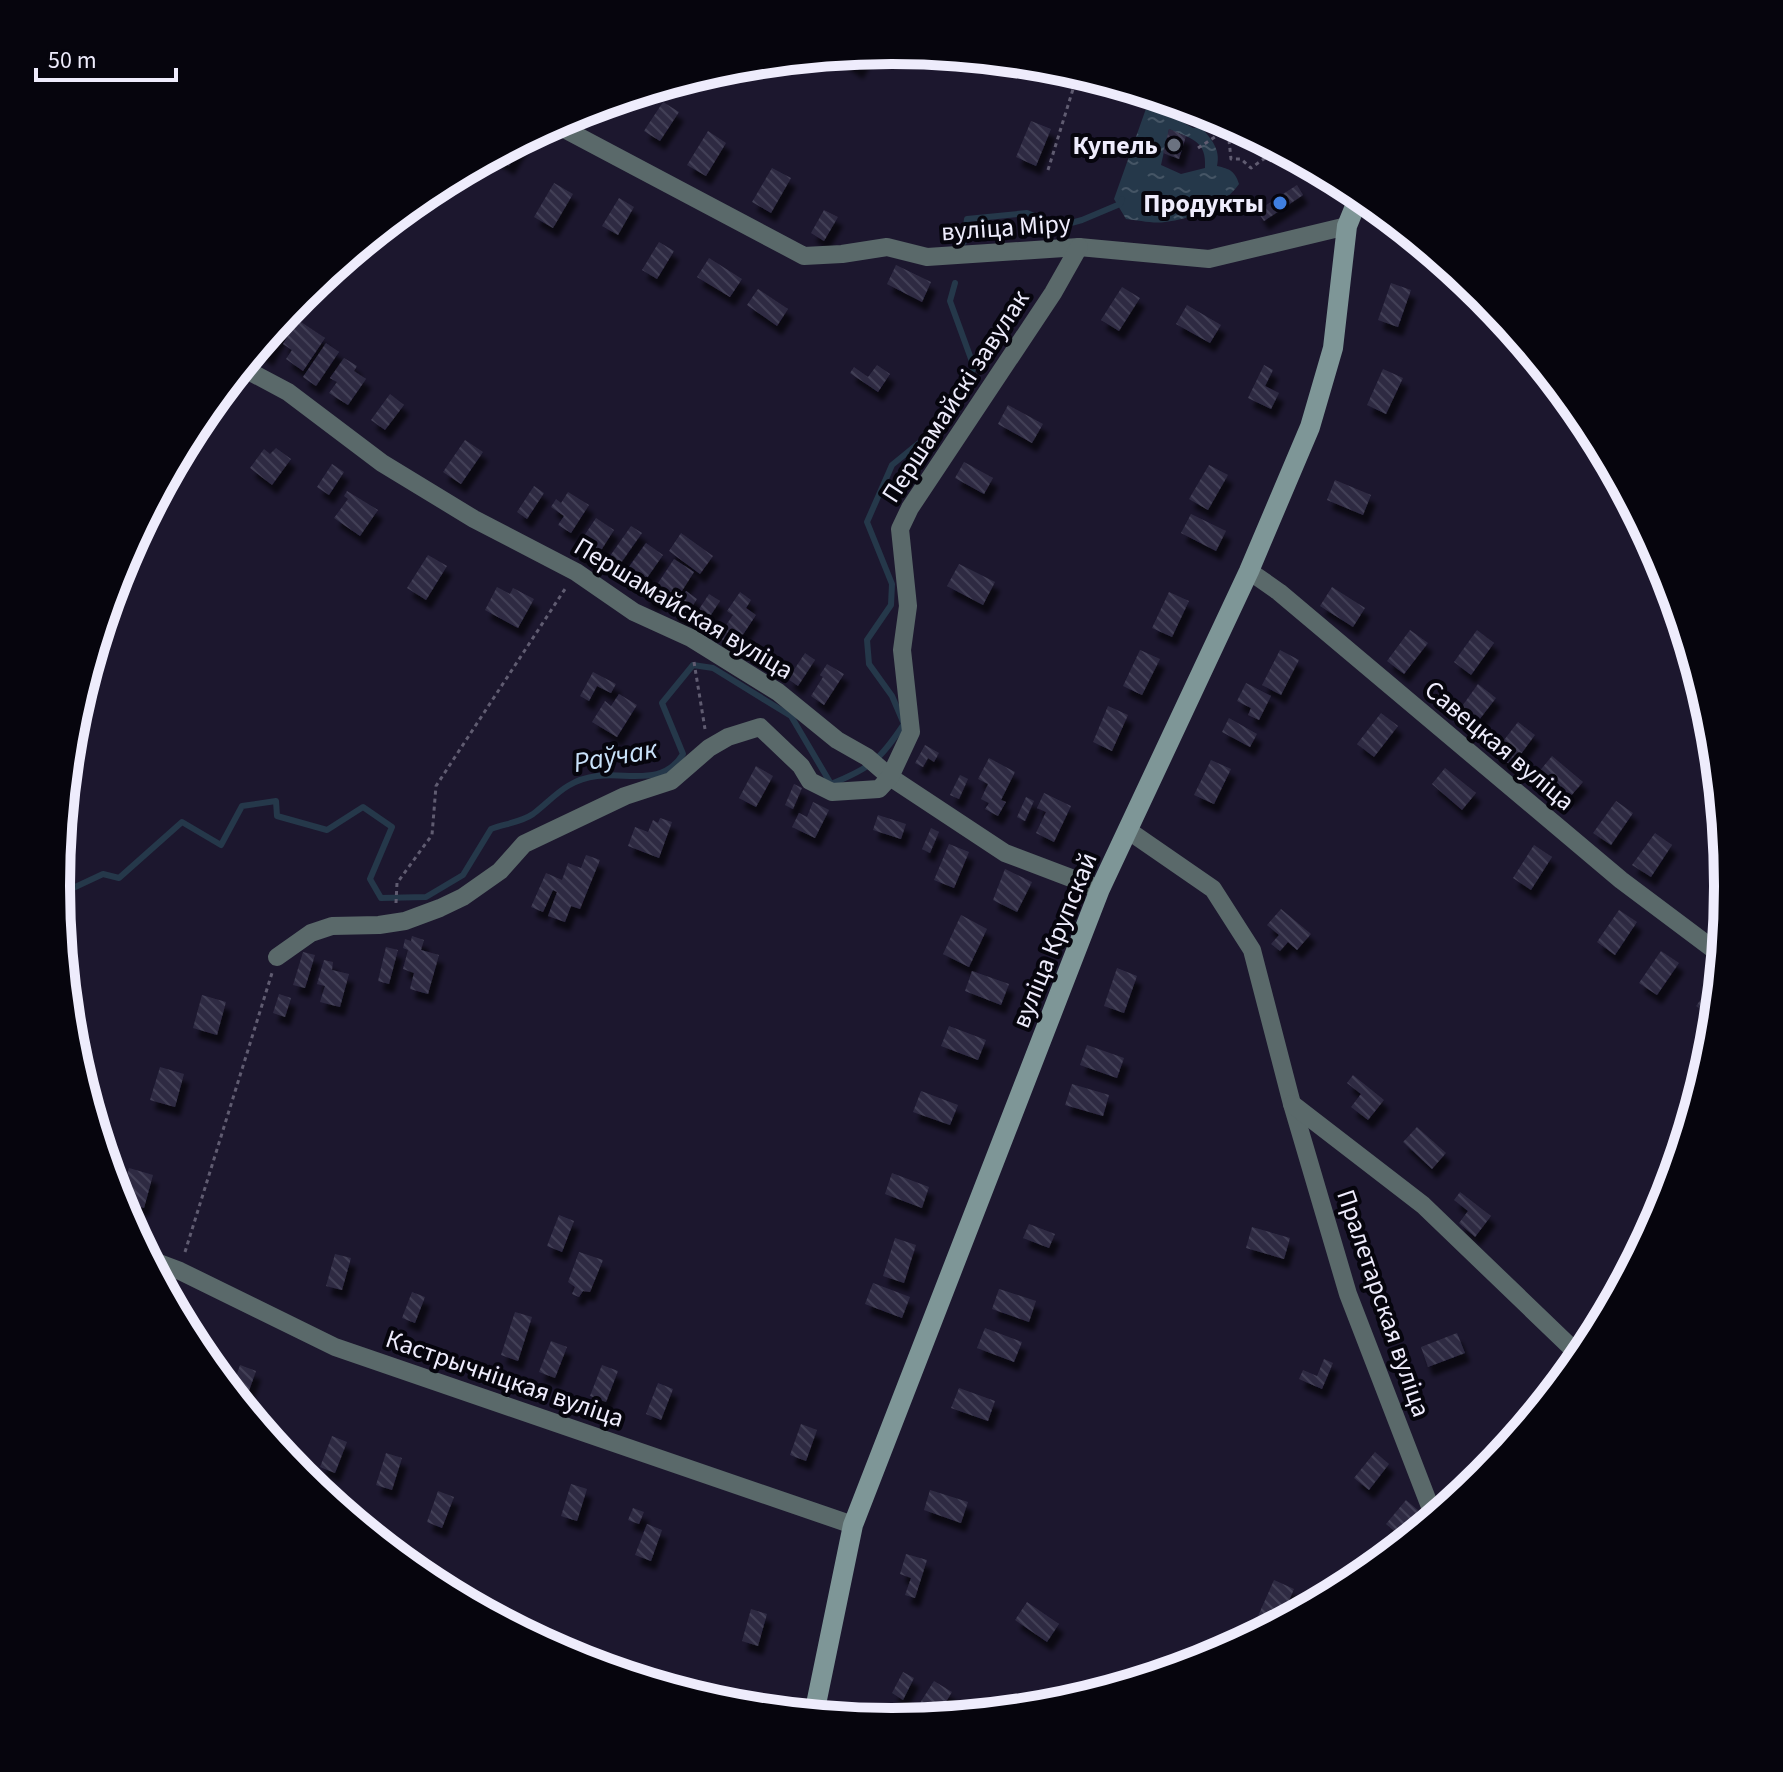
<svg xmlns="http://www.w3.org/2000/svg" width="1783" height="1772" font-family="'Source Sans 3',sans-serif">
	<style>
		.water { fill: url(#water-ripples); fill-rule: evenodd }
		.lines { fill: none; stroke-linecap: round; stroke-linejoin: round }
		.stream { stroke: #25384a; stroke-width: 6 }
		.building { fill: url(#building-back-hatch); filter: url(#shadow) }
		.path { stroke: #605c71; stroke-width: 3; stroke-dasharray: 4 4; stroke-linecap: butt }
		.street { stroke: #5a696a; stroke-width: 18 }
		.secondary { stroke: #7e9697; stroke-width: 20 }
		.worship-dot { fill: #6b7280; stroke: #06050d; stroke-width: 3 }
		.shop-dot { fill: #3f7fe0; stroke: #06050d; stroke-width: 3 }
		.labels { text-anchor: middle; stroke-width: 8; stroke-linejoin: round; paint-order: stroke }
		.poi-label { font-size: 26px; font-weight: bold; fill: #eeecfc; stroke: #06050d; text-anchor: end }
		.street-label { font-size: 26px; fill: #eeecfc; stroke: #06050d }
		.water-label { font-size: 28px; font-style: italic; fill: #c9e2fa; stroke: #06050d }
		.rim { fill: none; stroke: #eeecfc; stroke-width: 10 }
	</style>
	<defs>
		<pattern id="water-ripples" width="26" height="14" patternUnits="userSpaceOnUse" patternTransform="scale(2)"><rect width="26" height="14" fill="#25384a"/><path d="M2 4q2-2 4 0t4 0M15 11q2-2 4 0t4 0" fill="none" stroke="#455565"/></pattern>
		<pattern id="building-back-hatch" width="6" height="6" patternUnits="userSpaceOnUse" patternTransform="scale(2)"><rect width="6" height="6" fill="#2f2b43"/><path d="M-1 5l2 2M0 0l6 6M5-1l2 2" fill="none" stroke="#434056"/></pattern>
		<filter id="shadow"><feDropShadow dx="5" dy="9" stdDeviation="2" flood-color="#0009"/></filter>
	</defs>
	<rect width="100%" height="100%" fill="#1c172e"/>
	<!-- water -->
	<path class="water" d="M1148,103L1193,128L1201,127C1211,139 1221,149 1217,166C1230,169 1235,171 1239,184C1224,206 1191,219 1165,222C1153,224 1138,220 1126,219L1114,199ZM1169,129C1191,139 1207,140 1205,168L1181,174L1161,165Z"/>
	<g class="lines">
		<!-- stream -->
		<g class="stream">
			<polyline points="1151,112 1156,97"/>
			<polyline points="964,242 967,219 1027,213 1060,226 1082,220 1120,204 1122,199"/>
			<path d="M56,896L103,874L119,878L182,822L221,845L242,806L276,801L277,816L327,830L363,807L392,827L370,879L381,898L426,897L463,875L491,829C504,824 522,822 533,814C555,797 566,780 597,776C628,772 663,787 683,754L662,703L693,665L713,668L791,716L831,784C871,768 880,760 904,724L892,696L869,664L867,640L891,605L892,584L867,522L892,465L952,416L974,367L950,301L955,283"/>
		</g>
	</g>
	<!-- building -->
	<g class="building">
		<polygon points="863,53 867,55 858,70 836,55"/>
		<polygon points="663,102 679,112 660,141 644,131"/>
		<polygon points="1031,121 1051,129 1036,166 1016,157"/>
		<polygon points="1169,129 1186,136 1179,159 1163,153"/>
		<polygon points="708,131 726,143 706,176 687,165"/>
		<polygon points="526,138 509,166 494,156 496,154"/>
		<polygon points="772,168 791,178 771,213 752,202"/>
		<polygon points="554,183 573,194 553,228 534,217"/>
		<polygon points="1297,185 1303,195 1264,221 1257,211"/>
		<polygon points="619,198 634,207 618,235 602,226"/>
		<polygon points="824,210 838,217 824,241 811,233"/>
		<polygon points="659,242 674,251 657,279 642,270"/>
		<polygon points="709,258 742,279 730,297 697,277"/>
		<polygon points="896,265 931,282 922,302 887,284"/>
		<polygon points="1391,283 1411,290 1398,327 1378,320"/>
		<polygon points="1122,287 1140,298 1119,331 1101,320"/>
		<polygon points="758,289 788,309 777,326 747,305"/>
		<polygon points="1187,305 1221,325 1210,343 1176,324"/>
		<polygon points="282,317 289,321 268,357 256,349"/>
		<polygon points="298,320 325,338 303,371 286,359 292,350 283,344"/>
		<polygon points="326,343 339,352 316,386 303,377"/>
		<polygon points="344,358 357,366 354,371 366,379 348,405 329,393 337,382 330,378"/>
		<polygon points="877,365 890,374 878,392 850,373 854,367 868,377"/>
		<polygon points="1264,365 1273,370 1265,386 1279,393 1271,409 1248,398"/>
		<polygon points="1383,369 1403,378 1386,414 1367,405"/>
		<polygon points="390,394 404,405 385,430 371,420"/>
		<polygon points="1008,405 1043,424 1032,443 998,424"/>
		<polygon points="465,440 483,452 461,484 443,472"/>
		<polygon points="276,448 291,459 272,485 250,468 264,449 270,454"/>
		<polygon points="964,462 993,478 984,494 955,478"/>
		<polygon points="332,464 344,472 329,495 317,487"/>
		<polygon points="1209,465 1228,475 1208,510 1189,499"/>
		<polygon points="1335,480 1371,495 1363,515 1327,500"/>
		<polygon points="534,486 544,493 527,519 517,512"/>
		<polygon points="347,491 378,510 360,536 334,518 348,499 344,496"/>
		<polygon points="568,492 589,505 571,533 558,525 564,516 551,507 556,499 561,503"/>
		<polygon points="1191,514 1226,531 1216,551 1181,533"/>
		<polygon points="596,518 614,530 593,563 574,551"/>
		<polygon points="631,526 642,533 618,567 608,559"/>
		<polygon points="681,533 713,556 700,574 669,551"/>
		<polygon points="646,543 663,555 642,585 624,574"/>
		<polygon points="428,555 447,566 426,600 407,588"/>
		<polygon points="674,559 694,572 673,605 659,596 654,603 644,596 649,588 653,591"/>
		<polygon points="959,564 995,582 983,605 947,586"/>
		<polygon points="497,587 510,594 513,588 534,599 518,628 485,610"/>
		<polygon points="1332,587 1365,608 1353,627 1320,606"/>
		<polygon points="686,591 697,599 684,619 673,612"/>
		<polygon points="740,592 751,600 746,608 756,615 734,648 718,637 733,615 727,611"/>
		<polygon points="1169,592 1189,601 1172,637 1152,628"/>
		<polygon points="709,594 720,601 703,627 692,620"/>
		<polygon points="1410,630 1428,643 1404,674 1387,661"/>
		<polygon points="1477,630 1494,643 1471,675 1454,662"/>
		<polygon points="1140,650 1160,659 1142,695 1123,686"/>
		<polygon points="1280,650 1299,660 1281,695 1262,685"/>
		<polygon points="805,653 815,660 798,686 788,679"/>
		<polygon points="827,664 844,674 824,705 811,696 823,677 820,675"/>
		<polygon points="593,672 616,684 611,693 597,686 589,701 580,696"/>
		<polygon points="1246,683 1271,696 1259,720 1248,715 1251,708 1237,701"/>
		<polygon points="1478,684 1496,698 1472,729 1455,716"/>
		<polygon points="619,694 637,705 617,737 592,722 605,701 611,706"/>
		<polygon points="1108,706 1128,715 1112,751 1093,742"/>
		<polygon points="1381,713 1398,726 1374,757 1357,744"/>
		<polygon points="1229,718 1257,734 1250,747 1222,732"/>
		<polygon points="1518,722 1535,735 1512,766 1494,753"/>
		<polygon points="925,745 939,753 934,762 928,758 923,767 915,763"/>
		<polygon points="1552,756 1583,782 1569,798 1538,773"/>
		<polygon points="989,758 1015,772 1001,800 1006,802 998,816 985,809 989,803 981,799 988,784 978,779"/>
		<polygon points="1211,760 1231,769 1214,804 1194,795"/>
		<polygon points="756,766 773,776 756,807 739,798"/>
		<polygon points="1445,768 1476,793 1462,810 1432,784"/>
		<polygon points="960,775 968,779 959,799 950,795"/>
		<polygon points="794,784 802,788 793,809 785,805"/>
		<polygon points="1044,793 1071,806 1054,842 1036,833 1046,812 1037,808"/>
		<polygon points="1026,797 1034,801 1025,821 1017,817"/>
		<polygon points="1616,801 1633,813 1611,845 1593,833"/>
		<polygon points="813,802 829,810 815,838 792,827 799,813 807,817"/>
		<polygon points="878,815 906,824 901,839 873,830"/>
		<polygon points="660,818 672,822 659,858 628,846 635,827 648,832 653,820 658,823"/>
		<polygon points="931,828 939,832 930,853 922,849"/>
		<polygon points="1655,833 1672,845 1651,877 1632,865"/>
		<polygon points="949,844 969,852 954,888 934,880"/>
		<polygon points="1534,845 1552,857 1531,890 1513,878"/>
		<polygon points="586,855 600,860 580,909 571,906 565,922 548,916 557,892 553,890 543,912 531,907 546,873 562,880 568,863 581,868"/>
		<polygon points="1005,869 1032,882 1017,912 993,900"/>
		<polygon points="1281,909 1311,934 1297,950 1288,942 1280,951 1271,944 1279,935 1267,925"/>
		<polygon points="1619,910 1637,922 1615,955 1597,942"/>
		<polygon points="961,915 987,929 969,967 943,954"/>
		<polygon points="412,936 424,940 421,950 439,955 428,994 410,989 414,973 403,969 408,950 403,948 405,939 411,941"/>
		<polygon points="386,947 398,950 389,984 378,981"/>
		<polygon points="1661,951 1679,963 1657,995 1639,983"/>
		<polygon points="303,952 315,955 305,988 293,985"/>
		<polygon points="324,960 333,962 332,970 349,974 340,1007 320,1002 325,986 317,984"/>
		<polygon points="1117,968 1137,976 1124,1013 1104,1006"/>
		<polygon points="972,971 1009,984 1001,1005 965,991"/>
		<polygon points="1709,988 1717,994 1714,1018 1696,1006"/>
		<polygon points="279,994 291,998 285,1017 273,1013"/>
		<polygon points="202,995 226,1002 217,1035 193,1028"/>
		<polygon points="949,1026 986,1040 978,1060 941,1046"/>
		<polygon points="1087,1045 1124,1058 1117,1078 1080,1065"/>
		<polygon points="160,1067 184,1074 175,1107 150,1100"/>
		<polygon points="1353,1075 1384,1100 1368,1120 1351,1107 1361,1094 1347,1083"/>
		<polygon points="1072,1084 1109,1095 1103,1116 1065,1105"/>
		<polygon points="921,1091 958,1105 950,1125 913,1112"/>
		<polygon points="1417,1127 1446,1153 1432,1169 1403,1142"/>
		<polygon points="129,1168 153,1175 144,1208 120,1201"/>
		<polygon points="892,1173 929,1187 922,1208 885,1194"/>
		<polygon points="1460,1192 1491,1216 1475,1237 1459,1223 1468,1211 1454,1200"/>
		<polygon points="559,1215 574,1221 562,1252 547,1246"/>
		<polygon points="1029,1224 1055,1234 1049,1248 1023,1238"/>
		<polygon points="1252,1227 1290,1238 1284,1259 1246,1248"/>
		<polygon points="895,1238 916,1245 904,1283 883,1276"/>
		<polygon points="579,1252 603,1260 590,1292 583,1291 579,1297 572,1294 575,1287 568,1282"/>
		<polygon points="335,1254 351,1258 342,1290 326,1286"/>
		<polygon points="873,1283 910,1297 902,1318 865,1304"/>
		<polygon points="999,1289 1036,1301 1029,1322 992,1309"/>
		<polygon points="412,1292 425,1297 415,1323 402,1318"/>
		<polygon points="515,1312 532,1317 518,1361 501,1355"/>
		<polygon points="985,1328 1022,1342 1014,1362 977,1348"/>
		<polygon points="1457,1333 1465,1353 1428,1367 1421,1347"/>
		<polygon points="551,1341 567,1347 555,1378 539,1372"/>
		<polygon points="1324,1359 1333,1363 1322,1389 1299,1379 1303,1370 1317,1376"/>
		<polygon points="240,1365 256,1371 245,1402 236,1399 231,1393"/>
		<polygon points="602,1365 618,1371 606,1402 590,1396"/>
		<polygon points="658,1383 673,1389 661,1420 646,1414"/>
		<polygon points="959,1388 995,1401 988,1421 951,1408"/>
		<polygon points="801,1424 817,1430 806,1461 790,1455"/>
		<polygon points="332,1436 347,1442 335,1473 320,1467"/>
		<polygon points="1375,1452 1389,1464 1369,1490 1354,1478"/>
		<polygon points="386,1453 402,1458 392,1490 376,1485"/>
		<polygon points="1493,1464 1482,1477 1475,1483 1471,1474"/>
		<polygon points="571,1484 587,1489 577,1521 561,1516"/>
		<polygon points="930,1490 968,1502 961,1523 924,1510"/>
		<polygon points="438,1491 454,1497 442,1528 427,1522"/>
		<polygon points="1406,1500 1419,1511 1399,1535 1386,1524"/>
		<polygon points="633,1508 644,1512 639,1524 628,1520"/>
		<polygon points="647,1524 662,1530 651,1561 635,1555"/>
		<polygon points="906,1554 927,1560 915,1598 905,1595 911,1578 900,1574"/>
		<polygon points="1274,1580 1294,1589 1280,1622 1276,1624 1258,1616"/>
		<polygon points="1027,1602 1059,1624 1047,1642 1015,1620"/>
		<polygon points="751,1609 767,1614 758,1646 742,1641"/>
		<polygon points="903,1672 914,1678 903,1700 892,1693"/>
		<polygon points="934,1681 952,1692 936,1718 921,1719 913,1714"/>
	</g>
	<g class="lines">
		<!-- path -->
		<g class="path">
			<polyline points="1229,140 1231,159 1241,159 1251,168 1268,156"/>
			<polyline points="1198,148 1218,135 1335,180"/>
			<polyline points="1048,170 1078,73"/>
			<polyline points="694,662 705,729"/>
			<polyline points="396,903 397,883 432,835 436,786 565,589"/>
			<polyline points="185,1252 272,973"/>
		</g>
		<!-- street -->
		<g class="street">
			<polyline points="553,123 804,256 842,254 887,247 927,257 1079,247 1209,259 1347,226"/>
			<polyline points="241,367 288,392 382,463 474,519 576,572 634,612 691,638 778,692 837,740 867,757 890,777 1005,853 1100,889"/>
			<polyline points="1249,571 1279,592 1621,880 1721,955"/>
			<polyline points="1129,831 1213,889 1252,950 1292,1104 1348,1294 1434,1517"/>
			<polyline points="277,957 311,933 332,926 379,925 405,921 440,908 463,897 500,871 524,844 625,796 671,781 709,748 728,737 760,727 801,766 810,781 832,792 879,789 890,777 911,732 902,650 908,606 900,529 910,508 1053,293 1079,247"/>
			<polyline points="1292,1104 1423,1205 1581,1357"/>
			<polyline points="148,1259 180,1271 335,1347 853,1525"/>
		</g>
		<!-- secondary -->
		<polyline class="secondary" points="814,1714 853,1525 1100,889 1249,571 1310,427 1333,348 1347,226 1360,194"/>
	</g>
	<!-- markers -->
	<circle class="worship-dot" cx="1174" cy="145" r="8"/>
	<circle class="shop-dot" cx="1280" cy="203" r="8"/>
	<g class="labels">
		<!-- poi labels -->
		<g class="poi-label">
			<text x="1158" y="154">Купель</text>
			<text x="1264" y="212">Продукты</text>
		</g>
		<!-- street labels -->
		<g class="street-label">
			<text transform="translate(1006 227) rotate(-4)" y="9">вуліца Міру</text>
			<text transform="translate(955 396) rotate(-57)" y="9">Першамайскі завулак</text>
			<text transform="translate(684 608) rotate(31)" y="9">Першамайская вуліца</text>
			<text transform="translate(1500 745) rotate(40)" y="9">Савецкая вуліца</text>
			<text transform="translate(1054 940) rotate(-68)" y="9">вуліца Крупскай</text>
			<text transform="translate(1384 1303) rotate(71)" y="9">Пралетарская вуліца</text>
			<text transform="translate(505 1378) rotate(19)" y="9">Кастрычніцкая вуліца</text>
		</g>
		<!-- water labels -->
		<g class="water-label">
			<text transform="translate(615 755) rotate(-10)" y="10">Раўчак</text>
		</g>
	</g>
	<!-- crop -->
	<path d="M0 0H1783V1772H0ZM70 886a822 822 0 1 1 1644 0a822 822 0 1 1-1644 0Z" fill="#06050d" fill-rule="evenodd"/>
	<path class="rim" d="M70 886a822 822 0 1 1 1644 0a822 822 0 1 1-1644 0Z"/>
	<!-- scale -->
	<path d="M36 68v12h140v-12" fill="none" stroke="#eeecfc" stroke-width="4"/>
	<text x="48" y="68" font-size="24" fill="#eeecfc" stroke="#06050d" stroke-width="6" paint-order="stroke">50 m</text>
</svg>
